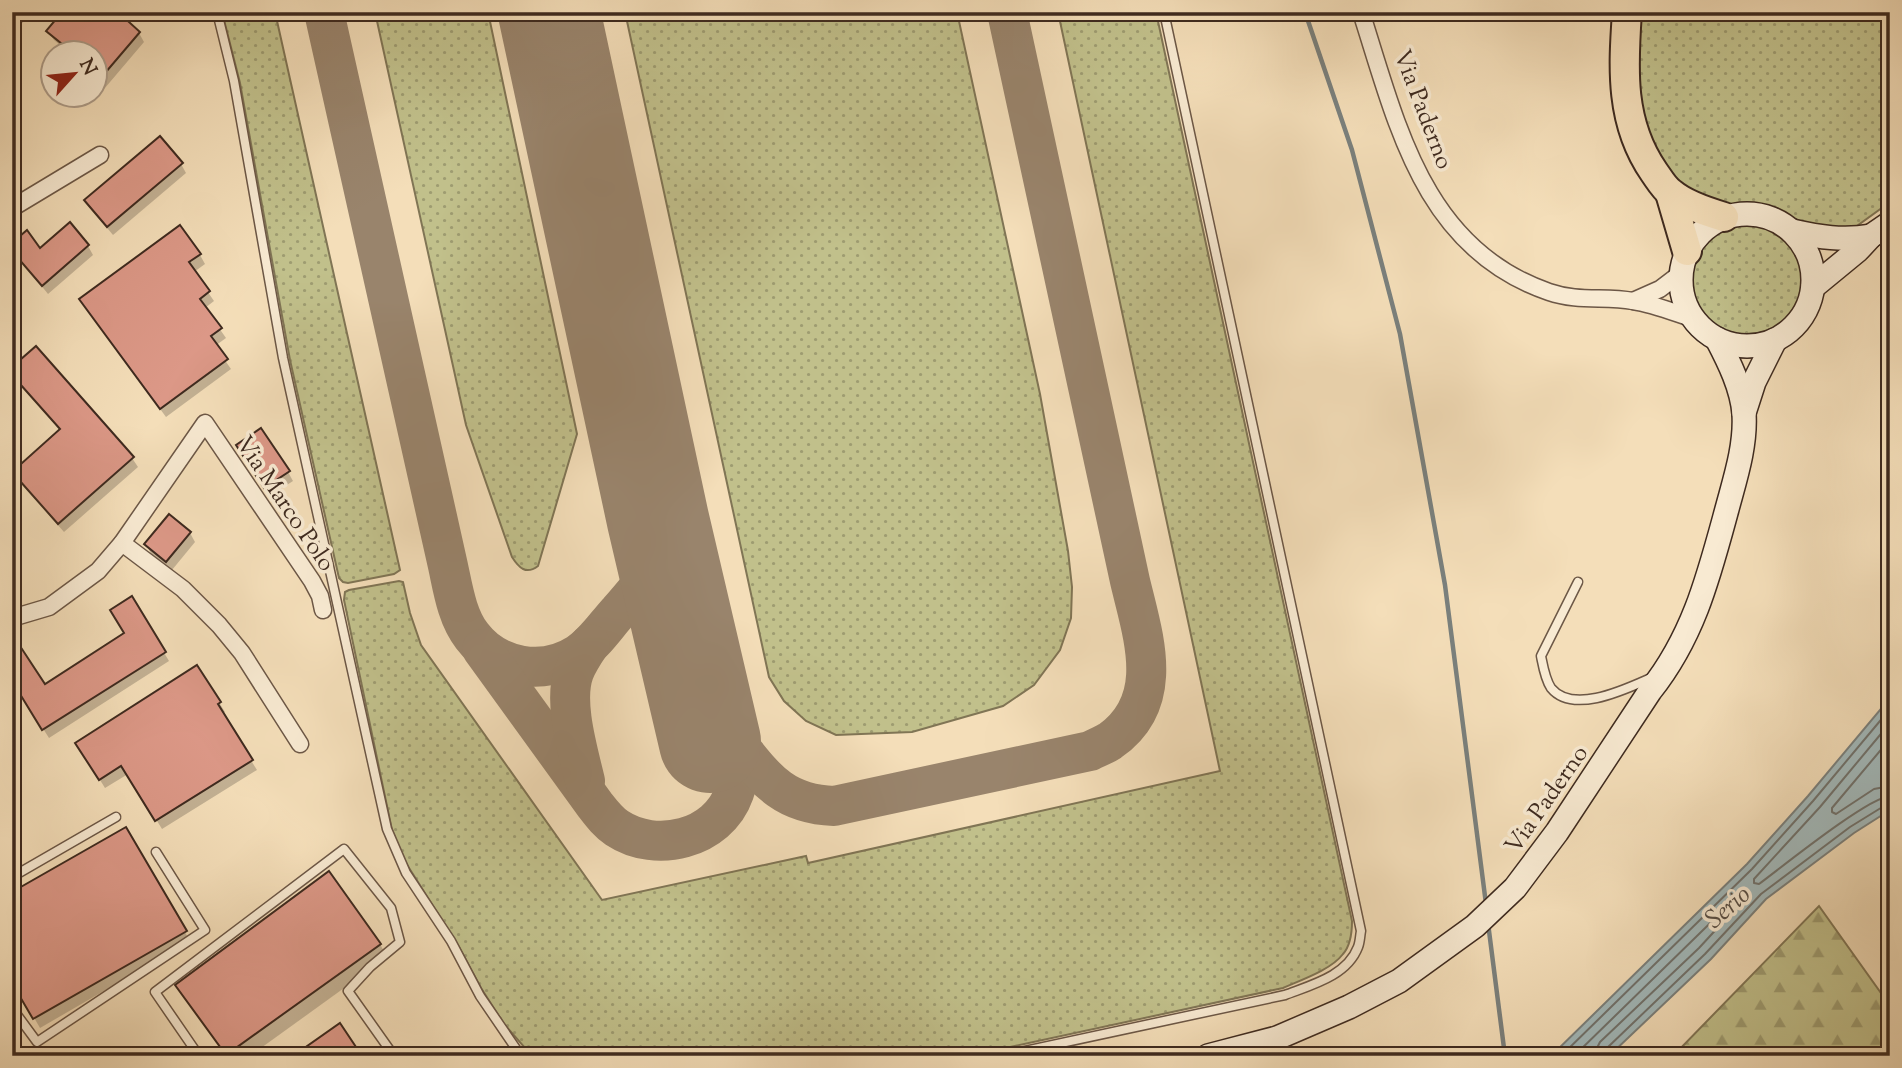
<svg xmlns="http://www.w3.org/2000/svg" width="1902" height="1068" font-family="'Sorts Mill Goudy',serif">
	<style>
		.grass { fill: url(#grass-dots); stroke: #807555; stroke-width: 2 }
		.forest { fill: url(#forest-firs); stroke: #807555; stroke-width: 2 }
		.water { fill: #a2b9bb; stroke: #7a807d; stroke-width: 2 }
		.shadow { fill: #0003 }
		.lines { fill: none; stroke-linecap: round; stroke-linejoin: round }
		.shore { stroke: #70726d; stroke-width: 2 }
		.stream { stroke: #7a807d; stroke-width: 4.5 }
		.taxiway { stroke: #99846c; stroke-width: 40 }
		.runway { stroke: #99846c; stroke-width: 102 }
		.building { fill: #dc9887; stroke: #3e2a1f; stroke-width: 2 }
		.lane-casing { stroke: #6c5746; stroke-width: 11 }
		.street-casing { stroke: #6c5746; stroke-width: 19 }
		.secondary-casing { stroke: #3e2a1f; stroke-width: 26 }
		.highway-casing { stroke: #3e2a1f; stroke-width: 32 }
		.lane { stroke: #f8ead2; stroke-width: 8 }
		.street { stroke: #f8ead2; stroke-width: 16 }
		.secondary { stroke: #f8ead2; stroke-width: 23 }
		.highway { stroke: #f4deb9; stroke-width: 28 }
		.labels { text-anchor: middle; stroke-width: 7; stroke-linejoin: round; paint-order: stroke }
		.street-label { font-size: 24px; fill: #3e2a1f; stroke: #f8ead2 }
		.water-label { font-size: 26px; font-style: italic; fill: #574e46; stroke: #f8ead2 }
	</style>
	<defs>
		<pattern id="grass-dots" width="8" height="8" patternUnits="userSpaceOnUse" patternTransform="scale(1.75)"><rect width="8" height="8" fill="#c1c08b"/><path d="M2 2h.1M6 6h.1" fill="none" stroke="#9e9c71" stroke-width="1.8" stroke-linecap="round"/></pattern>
		<pattern id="forest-firs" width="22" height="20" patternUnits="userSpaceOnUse" patternTransform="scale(1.75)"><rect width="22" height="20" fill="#c1c08b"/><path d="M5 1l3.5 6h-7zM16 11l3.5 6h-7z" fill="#9e9c71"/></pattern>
	</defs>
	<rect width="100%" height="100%" fill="#f4deb9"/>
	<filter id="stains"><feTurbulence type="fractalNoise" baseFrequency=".00286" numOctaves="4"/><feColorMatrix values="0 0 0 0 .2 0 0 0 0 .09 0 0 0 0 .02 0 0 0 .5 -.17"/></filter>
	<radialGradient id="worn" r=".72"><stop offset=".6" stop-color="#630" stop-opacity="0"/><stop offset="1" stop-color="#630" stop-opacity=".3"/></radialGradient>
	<!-- grass -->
	<g class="grass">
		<polygon points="222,12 275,12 400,570 394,574 348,583 343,582 339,578 290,360 240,83"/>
		<path d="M375,12H488L577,434L538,566C526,575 519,568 512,557L466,425Z"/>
		<polygon points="625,12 957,12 1040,394 1068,551 1072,587 1071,618 1060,650 1034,685 1003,706 912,732 836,735 806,721 784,701 769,677"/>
		<path d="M1058,12H1156L1352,921C1352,932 1351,945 1343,954C1331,970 1301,980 1283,988L969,1056H532L504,1024L481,988L459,947L404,860L392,830L344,600L345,592L349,590L399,581L403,582L410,613L421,645L602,900L806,856L808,863L1220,771Z"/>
		<polygon points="1634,12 1890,12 1890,202 1854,228 1838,233 1804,223 1769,207 1739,205 1716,207 1669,179 1634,106"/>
		<circle cx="1749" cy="281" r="57"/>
	</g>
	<!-- forest -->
	<polygon class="forest" points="1819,906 1888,1003 1890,1009 1890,1056 1673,1056"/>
	<!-- water -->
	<polygon class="water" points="1890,698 1890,810 1854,833 1766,899 1711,959 1609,1056 1551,1056 1747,864 1808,796"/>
	<!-- shadow -->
	<g class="shadow">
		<polygon points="64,12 123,12 120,16 139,33 144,42 99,95 94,91 94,52 68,52 54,40 48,31"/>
		<polygon points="12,104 14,108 14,144 12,144"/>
		<polygon points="181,164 186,173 113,235 92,210 86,200"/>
		<polygon points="88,246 93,255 48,294 12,249 40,250"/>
		<polygon points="200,255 205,264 194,272 214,301 205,308 226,338 215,346 231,369 166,417 86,308"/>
		<polygon points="12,374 132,458 138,467 64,532 19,481 14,472 61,431"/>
		<polygon points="243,455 288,472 293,481 270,496"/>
		<polygon points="190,533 195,542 172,570 151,554 146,544"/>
		<polygon points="131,598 169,661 49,738 12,680 44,686 126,634"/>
		<polygon points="197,667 225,712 222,714 257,770 162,829 128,774 105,788 77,743"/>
		<polygon points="126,829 190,941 40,1028 12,979"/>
		<polygon points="380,944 387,957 250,1056 226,1056 185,998"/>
	</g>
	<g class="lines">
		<!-- shore -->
		<g class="shore">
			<path d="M1890,723L1820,807L1754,879V883L1759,884C1782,867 1867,798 1890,796"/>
			<polyline points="1890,739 1832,808 1832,812 1836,814 1874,789 1890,786"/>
			<polyline points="1561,1056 1752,869 1813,801 1890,709"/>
			<polyline points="1574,1056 1741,893 1745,892 1746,897 1699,948 1600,1042 1597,1048 1596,1056"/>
			<polyline points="1605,1056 1607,1048 1705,954 1761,894 1850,827 1884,806 1890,805"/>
		</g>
		<!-- stream -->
		<g class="stream">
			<polyline points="1305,12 1352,150 1400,334 1445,585 1486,904"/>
			<polyline points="1488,923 1505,1056"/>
		</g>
		<!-- taxiway -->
		<g class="taxiway">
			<path d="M324,12L448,566C453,589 457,617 472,636C497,669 544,676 578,654C594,644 606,625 619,611C631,597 647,581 653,563C657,549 657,534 658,520"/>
			<path d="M482,649L595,805C602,814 608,822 617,828C656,854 718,839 734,793C738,782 739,767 737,756C734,734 716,720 707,700C702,687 701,671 698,658C691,625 684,592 677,559"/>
			<path d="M731,736C763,775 779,804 834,806L1090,751C1096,748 1104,745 1110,741C1167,701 1143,636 1130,581L1007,12"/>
			<path d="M585,781C578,751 563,702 574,672C578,662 584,653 590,644"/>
		</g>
		<!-- runway -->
		<polyline class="runway" points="549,12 658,520 710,742"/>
	</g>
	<!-- building -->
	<g class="building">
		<polygon points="62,12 118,12 140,32 94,86 94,52 72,52 46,31"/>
		<polygon points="160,136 183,163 107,227 84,200"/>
		<polygon points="70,222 89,245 42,286 12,251 12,243 27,230 40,248"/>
		<polygon points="180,225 201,254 189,262 210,291 200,299 222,328 211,336 228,359 160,409 79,299"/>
		<polygon points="36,346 134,457 58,524 12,472 60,429 12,375 12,367"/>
		<polygon points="261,428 290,471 264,488 236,445"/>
		<polygon points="169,514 191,532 166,562 144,544"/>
		<polygon points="132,596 166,652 42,730 12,681 12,651 20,646 45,684 124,633 110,610"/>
		<polygon points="197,665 221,702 218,704 253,760 155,821 121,766 99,780 75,743"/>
		<polygon points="126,827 187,931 33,1019 12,983 12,892"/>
		<polygon points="329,871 381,944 226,1055 175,985"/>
		<polygon points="340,1023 362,1056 293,1056"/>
	</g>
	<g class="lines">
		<defs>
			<g id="lane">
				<polyline points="14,12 19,18 24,12"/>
				<polyline points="217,12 234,81 283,358 387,829 406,873 451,941 480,996 521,1056"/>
				<path d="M1578,582L1541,656C1543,666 1545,679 1551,688C1573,715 1626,689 1651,678"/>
				<polyline points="12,877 116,817"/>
				<polyline points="12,1008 37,1042 205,930 156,852"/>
				<polyline points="199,1056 155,992 344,849 391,908 400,942 370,967 348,991 394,1056"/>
				<path d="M1001,1056L1285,995C1311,985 1347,976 1358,947C1360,942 1360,936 1361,931L1164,12"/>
			</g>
			<g id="street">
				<path d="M1361,12C1397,124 1423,249 1549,292C1578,302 1604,296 1633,301C1654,304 1675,313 1694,319"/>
				<polyline points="12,208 100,155"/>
				<polyline points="1633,301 1660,289 1681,273"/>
				<polyline points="122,543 183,589 219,625 242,653 300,744"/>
				<polyline points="12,618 49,607 98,571 122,543 205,423 312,581 320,596 323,610"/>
			</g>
			<g id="secondary">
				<circle cx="1747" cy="280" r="66"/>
				<path d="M1792,231C1819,237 1843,241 1871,236"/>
				<polyline points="1813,287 1858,250 1871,236 1890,223"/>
				<polyline points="1744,413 1754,382 1775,340"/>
				<path d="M1208,1056L1277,1038L1349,1007L1399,981L1475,926L1515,888L1557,832L1650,691C1694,636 1709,575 1727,509C1735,479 1746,446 1744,414C1742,388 1729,362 1717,339"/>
			</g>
			<g id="highway">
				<path d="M1627,12C1623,69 1620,123 1654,172C1659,179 1664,188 1671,193C1685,205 1707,212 1724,217"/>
				<polyline points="1670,193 1687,251"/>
			</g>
		</defs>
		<!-- lane casing -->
		<use href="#lane" class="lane-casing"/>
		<!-- street casing -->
		<use href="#street" class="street-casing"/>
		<!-- secondary casing -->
		<use href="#secondary" class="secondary-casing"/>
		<!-- highway casing -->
		<use href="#highway" class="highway-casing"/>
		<!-- lane -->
		<use href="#lane" class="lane"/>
		<!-- street -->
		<use href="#street" class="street"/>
		<!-- secondary -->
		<use href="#secondary" class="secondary"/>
		<!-- highway -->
		<use href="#highway" class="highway"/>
	</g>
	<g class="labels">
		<!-- street labels -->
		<g class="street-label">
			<text transform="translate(1424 109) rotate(69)" y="8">Via Paderno</text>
			<text transform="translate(286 503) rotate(56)" y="8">Via Marco Polo</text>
			<text transform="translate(1546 799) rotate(-55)" y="8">Via Paderno</text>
		</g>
		<!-- water labels -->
		<g class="water-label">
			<text transform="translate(1727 906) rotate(-41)" y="9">Serio</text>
		</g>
	</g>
	<!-- margin -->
	<rect width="1902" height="1068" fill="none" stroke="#f4deb9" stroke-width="42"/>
	<rect x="14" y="14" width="1874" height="1040" fill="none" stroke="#3e2a1f" stroke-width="3.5"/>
	<rect x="21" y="21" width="1860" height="1026" fill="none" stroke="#3e2a1f" stroke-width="2"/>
	<!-- north arrow -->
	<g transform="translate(74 74) rotate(63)"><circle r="33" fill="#f8ead2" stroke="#ae9d8a" stroke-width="2"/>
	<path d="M0-5L12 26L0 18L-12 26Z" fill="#8f2418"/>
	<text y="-10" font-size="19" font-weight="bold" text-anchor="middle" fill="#3e2a1f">N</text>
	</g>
	<rect width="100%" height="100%" filter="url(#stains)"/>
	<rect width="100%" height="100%" fill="url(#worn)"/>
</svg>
